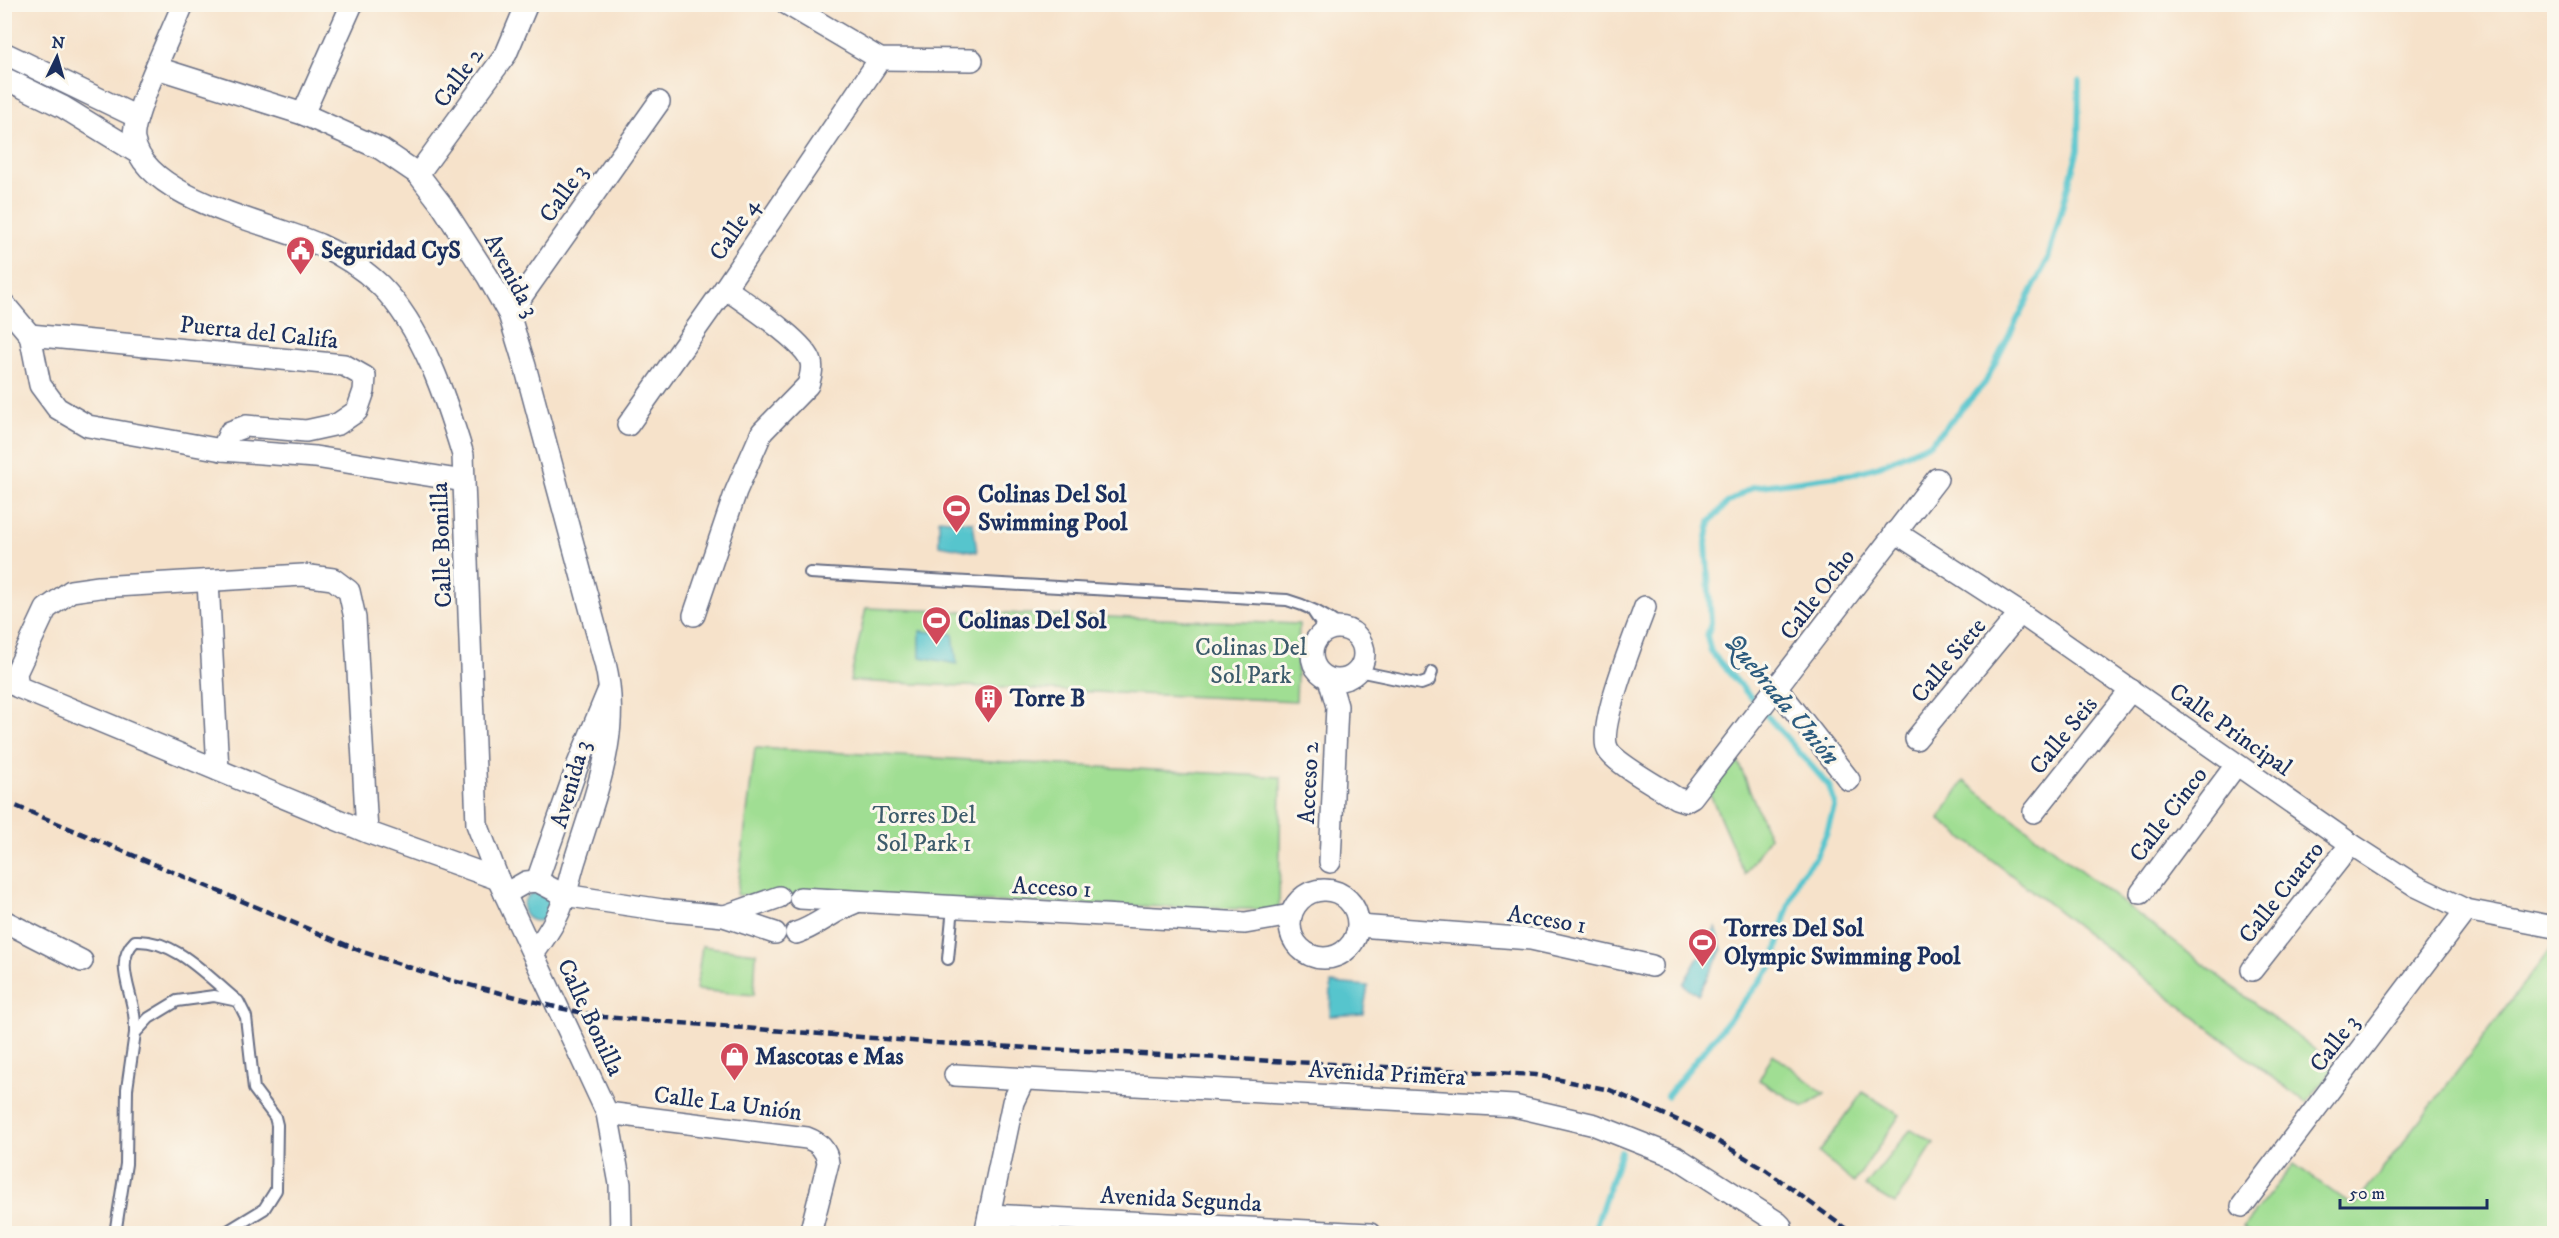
<svg xmlns="http://www.w3.org/2000/svg" width="2559" height="1238" font-family="'IM FELL DW Pica',serif">
	<style>
		.green { fill: #a0de93; stroke: #5e8678; stroke-width: 1.5 }
		.water { fill: #57c5cd; stroke: #397a96; stroke-width: 1.5 }
		.lines { fill: none; stroke-linecap: round; stroke-linejoin: round }
		.stream { stroke: #57c5cd; stroke-width: 6 }
		.service-casing { stroke: #686e84; stroke-width: 14 }
		.minor-casing { stroke: #686e84; stroke-width: 24 }
		.service { stroke: #fff; stroke-width: 10 }
		.minor { stroke: #fff; stroke-width: 21 }
		.rail { stroke: #1b2f5e; stroke-width: 4.5; stroke-dasharray: 9 4.5; stroke-linecap: butt }
		.labels { text-anchor: middle; stroke-width: 6; stroke-linejoin: round; paint-order: stroke }
		.street-label { font-size: 24px; fill: #1b2f5e; stroke: #fbf7ec }
		.poi-label { font-size: 24px; font-weight: bold; fill: #1b2f5e; stroke: #fbf7ec; text-anchor: start }
		.park-label { font-size: 24px; fill: #3c5b6b; stroke: #fbf7ec }
		.water-label { font-size: 26px; font-style: italic; fill: #2d5c7f; stroke: #fbf7ec }
	</style>
	<rect width="100%" height="100%" fill="#fbf7ec"/>
	<filter id="ink" filterUnits="userSpaceOnUse"><feTurbulence type="fractalNoise" baseFrequency=".0167" numOctaves="2"/><feDisplacementMap in="SourceGraphic" scale="12" xChannelSelector="R" yChannelSelector="G"/><feConvolveMatrix kernelMatrix="1 2 1 2 8 2 1 2 1" color-interpolation-filters="sRGB"/></filter>
	<filter id="wash" filterUnits="userSpaceOnUse"><feTurbulence type="fractalNoise" baseFrequency=".008" numOctaves="4" result="noise"/><feDisplacementMap in="SourceGraphic" scale="24" xChannelSelector="R" yChannelSelector="G"/><feGaussianBlur stdDeviation="1.35" result="paint"/><feColorMatrix in="noise" values="0 0 0 0 0 0 0 0 0 0 0 0 0 0 0 0 0 1.4 0 .05"/><feComposite in="paint" operator="in"/></filter>
	<g filter="url(#wash)">
		<rect width="100%" height="100%" fill="#f6e2ca"/>
		<!-- green -->
		<g class="green">
			<polygon points="866,608 1299,624 1296,701 850,681"/>
			<polygon points="755,748 1281,777 1279,910 737,895"/>
			<polygon points="1737,759 1769,837 1745,875 1710,794"/>
			<polygon points="1964,781 2336,1066 2306,1103 1939,819"/>
			<polygon points="702,946 756,953 754,995 696,990"/>
			<polygon points="2552,947 2554,947 2554,1233 2254,1234 2243,1227 2294,1164 2354,1207"/>
			<polygon points="1773,1054 1825,1094 1804,1107 1759,1080"/>
			<polygon points="1863,1092 1900,1115 1854,1183 1819,1153"/>
			<polygon points="1911,1129 1934,1143 1895,1204 1865,1186"/>
		</g>
		<!-- water -->
		<g class="water">
			<polygon points="939,519 973,522 977,552 939,545"/>
			<polygon points="920,631 953,634 957,664 920,657"/>
			<circle cx="537" cy="907" r="14"/>
			<polygon points="1716,927 1722,950 1698,995 1683,984"/>
			<polygon points="1331,983 1368,986 1363,1014 1330,1016"/>
		</g>
		<g class="lines">
			<!-- stream -->
			<g class="stream">
				<polyline points="1667,1096 1774,964 1784,919 1799,877 1816,857 1827,832 1835,804 1829,786 1711,652 1707,636 1711,623 1706,543 1710,522 1727,503 1753,487 1853,474 1879,466 1931,443 1985,383 2048,259 2078,150 2079,81"/>
				<polyline points="1593,1234 1621,1152"/>
			</g>
		</g>
	</g>
	<g filter="url(#ink)">
		<g class="lines">
			<defs>
				<g id="service">
					<path d="M810,573L1287,600C1309,606 1326,615 1344,629"/>
					<polyline points="1312,610 1320,622 1322,635"/>
					<polyline points="1358,671 1421,684 1429,681 1432,672"/>
					<polyline points="948,959 953,907"/>
					<path d="M135,1033C135,1027 135,1020 134,1014C131,989 114,961 135,941C175,939 206,975 235,999"/>
					<polyline points="115,1234 126,1164 127,1089 135,1033 149,1018 177,1001 214,996 238,1001 246,1017 254,1089 275,1117 277,1125 276,1190 264,1209 223,1234"/>
				</g>
				<g id="minor">
					<path d="M183,4C173,30 130,118 134,140C145,200 272,223 320,245C342,255 363,269 380,285C423,328 446,399 463,455L477,824L498,879L607,1113L620,1184L621,1234"/>
					<polyline points="787,4 880,59 972,60"/>
					<polyline points="4,53 137,117"/>
					<path d="M157,68L303,114L381,149L418,174L441,204L488,277L509,314L525,366L605,663C622,732 596,792 576,857C570,874 566,899 558,914C552,928 542,941 534,953"/>
					<polyline points="4,78 63,107 138,153"/>
					<polyline points="303,114 352,4"/>
					<polyline points="418,174 506,54 527,4"/>
					<polyline points="4,304 30,335 40,385 57,408 88,426 222,450 315,457 464,481"/>
					<polyline points="509,314 659,102"/>
					<polyline points="30,335 344,365 365,377 364,391 357,411 338,424 306,431 246,426 230,432 222,450"/>
					<polyline points="628,425 725,288 880,59"/>
					<polyline points="1895,532 2020,613 2351,844 2416,886 2466,910 2554,927"/>
					<polyline points="208,581 218,770"/>
					<path d="M1645,607C1636,633 1596,729 1608,750C1616,764 1661,788 1676,798L1685,801L1692,797L1937,479"/>
					<path d="M694,615L736,491L762,432L808,385C810,378 813,370 811,362C806,342 744,302 725,288"/>
					<circle cx="1338" cy="654" r="26"/>
					<polyline points="1329,679 1337,706 1330,862"/>
					<polyline points="1777,688 1849,780"/>
					<polyline points="1916,739 2020,613"/>
					<polyline points="2034,812 2131,690"/>
					<polyline points="367,832 355,618 349,591 333,579 303,575 99,587 71,591 46,609 16,673 18,687 367,832 498,879"/>
					<polyline points="537,881 578,764 607,694"/>
					<circle cx="1324" cy="924" r="34"/>
					<polyline points="2141,893 2236,765"/>
					<polyline points="505,894 526,882 537,881 564,895 662,910 724,916 775,933"/>
					<polyline points="800,898 1245,923 1291,915"/>
					<polyline points="725,916 779,897"/>
					<polyline points="4,921 82,961"/>
					<polyline points="1359,926 1531,939 1652,966"/>
					<path d="M796,933C816,927 833,911 854,903"/>
					<polyline points="2252,970 2351,844"/>
					<polyline points="955,1075 1514,1106 1595,1125 1676,1157 1777,1222 1781,1226 1782,1234"/>
					<path d="M607,1113L807,1138C818,1142 827,1150 828,1163L810,1234"/>
					<polyline points="2242,1206 2466,910"/>
					<polyline points="989,1215 1370,1234"/>
					<polyline points="985,1234 1013,1102 1024,1079"/>
				</g>
			</defs>
			<!-- service casing -->
			<use href="#service" class="service-casing"/>
			<!-- minor casing -->
			<use href="#minor" class="minor-casing"/>
			<!-- service -->
			<use href="#service" class="service"/>
			<!-- minor -->
			<use href="#minor" class="minor"/>
			<!-- rail -->
			<polyline class="rail" points="4,801 363,952 442,978 559,1008 604,1017 937,1043 1536,1075 1610,1090 1697,1129 1766,1170 1853,1234"/>
		</g>
	</g>
	<!-- icons -->
	<defs>
		<symbol id="civic-pin" viewBox="-11 -11 22 30"><path d="M0 17L-7.5 6A9.5 9.5 0 1 1 7.5 6Z" fill="#d1495b" stroke="#fbf7ec"/><path d="M-.6-6.5H3V-4.5H.6V-3L4-1V1h2V6H-6V1h2V-1L-.6-3ZM-1.2 2.5V6h2.4V2.5Z" fill="#fff"/></symbol>
		<symbol id="stadium-pin" viewBox="-11 -11 22 30"><path d="M0 17L-7.5 6A9.5 9.5 0 1 1 7.5 6Z" fill="#d1495b" stroke="#fbf7ec"/><path d="M0-5a6.5 5 0 1 0 0 10a6.5 5 0 1 0 0-10ZM-3.5-1.8h7v3.6h-7Z" fill="#fff"/></symbol>
		<symbol id="building-pin" viewBox="-11 -11 22 30"><path d="M0 17L-7.5 6A9.5 9.5 0 1 1 7.5 6Z" fill="#d1495b" stroke="#fbf7ec"/><path d="M-4-6H4V6H1V3H-1V6H-4ZM-2.5-4.3h1.7v1.8h-1.7ZM.8-4.3h1.7v1.8H.8ZM-2.5-1h1.7V.8h-1.7ZM.8-1h1.7V.8H.8Z" fill="#fff"/></symbol>
		<symbol id="shop-pin" viewBox="-11 -11 22 30"><path d="M0 17L-7.5 6A9.5 9.5 0 1 1 7.5 6Z" fill="#d1495b" stroke="#fbf7ec"/><path d="M-5-2.5h2.3a2.7 3.5 0 0 1 5.4 0H5L5.5 6h-11ZM-1.5-2.5h3a1.5 2.3 0 0 0-3 0Z" fill="#fff"/></symbol>
	</defs>
	<g fill-rule="evenodd">
		<use href="#civic-pin" x="284" y="234" width="33" height="45"/>
		<use href="#stadium-pin" x="940" y="492" width="33" height="45"/>
		<use href="#stadium-pin" x="920" y="604" width="33" height="45"/>
		<use href="#building-pin" x="972" y="682" width="33" height="45"/>
		<use href="#stadium-pin" x="1686" y="926" width="33" height="45"/>
		<use href="#shop-pin" x="718" y="1040" width="33" height="45"/>
	</g>
	<g class="labels">
		<!-- street labels -->
		<g class="street-label">
			<text transform="translate(458 77) rotate(-54)" y="8">Calle 2</text>
			<text transform="translate(563 193) rotate(-55)" y="8">Calle 3</text>
			<text transform="translate(734 229) rotate(-56)" y="8">Calle 4</text>
			<text transform="translate(512 275) rotate(62)" y="8">Avenida 3</text>
			<text transform="translate(259 332) rotate(6)" y="8">Puerta del Califa</text>
			<text transform="translate(441 545) rotate(-92)" y="8">Calle Bonilla</text>
			<text transform="translate(1817 594) rotate(-53)" y="8">Calle Ocho</text>
			<text transform="translate(1948 660) rotate(-50)" y="8">Calle Siete</text>
			<text transform="translate(2231 729) rotate(35)" y="8">Calle Principal</text>
			<text transform="translate(2063 735) rotate(-51)" y="8">Calle Seis</text>
			<text transform="translate(1308 783) rotate(-87)" y="8">Acceso 2</text>
			<text transform="translate(570 784) rotate(-74)" y="8">Avenida 3</text>
			<text transform="translate(2168 814) rotate(-53)" y="8">Calle Cinco</text>
			<text transform="translate(1052 887) rotate(3)" y="8">Acceso 1</text>
			<text transform="translate(2281 892) rotate(-52)" y="8">Calle Cuatro</text>
			<text transform="translate(1547 919) rotate(9)" y="8">Acceso 1</text>
			<text transform="translate(591 1017) rotate(65)" y="8">Calle Bonilla</text>
			<text transform="translate(2334 1043) rotate(-53)" y="8">Calle 3</text>
			<text transform="translate(1387 1073) rotate(3)" y="8">Avenida Primera</text>
			<text transform="translate(728 1103) rotate(7)" y="8">Calle La Unión</text>
			<text transform="translate(1181 1199) rotate(3)" y="8">Avenida Segunda</text>
		</g>
		<!-- poi labels -->
		<g class="poi-label">
			<text x="321" y="258">Seguridad CyS</text>
			<text x="978" y="502">Colinas Del Sol<tspan x="978" dy="28">Swimming Pool</tspan></text>
			<text x="958" y="628">Colinas Del Sol</text>
			<text x="1010" y="706">Torre B</text>
			<text x="1724" y="936">Torres Del Sol<tspan x="1724" dy="28">Olympic Swimming Pool</tspan></text>
			<text x="755" y="1064">Mascotas e Mas</text>
		</g>
		<!-- park labels -->
		<g class="park-label">
			<text x="1251" y="655">Colinas Del<tspan x="1251" dy="28">Sol Park</tspan></text>
			<text x="924" y="823">Torres Del<tspan x="924" dy="28">Sol Park 1</tspan></text>
		</g>
		<!-- water labels -->
		<g class="water-label">
			<text transform="translate(1783 699) rotate(50)" y="9">Quebrada Unión</text>
		</g>
	</g>
	<!-- margin -->
	<rect width="2559" height="1238" fill="none" stroke="#fbf7ec" stroke-width="24"/>
	<!-- north arrow -->
	<g transform="translate(57 57) rotate(5)" stroke="#fbf7ec" stroke-width="4.5" paint-order="stroke">
	<path d="M0-4.5L10 22L0 15L-10 22Z" fill="#1b2f5e"/>
	<text y="-9" font-size="16" font-weight="bold" text-anchor="middle" fill="#1b2f5e">N</text>
	</g>
	<!-- scale -->
	<path d="M2340 1199v9h147v-9" fill="none" stroke="#1b2f5e" stroke-width="3"/>
	<text x="2349" y="1199" font-size="18" fill="#1b2f5e" stroke="#fbf7ec" stroke-width="4.5" paint-order="stroke">50 m</text>
</svg>
